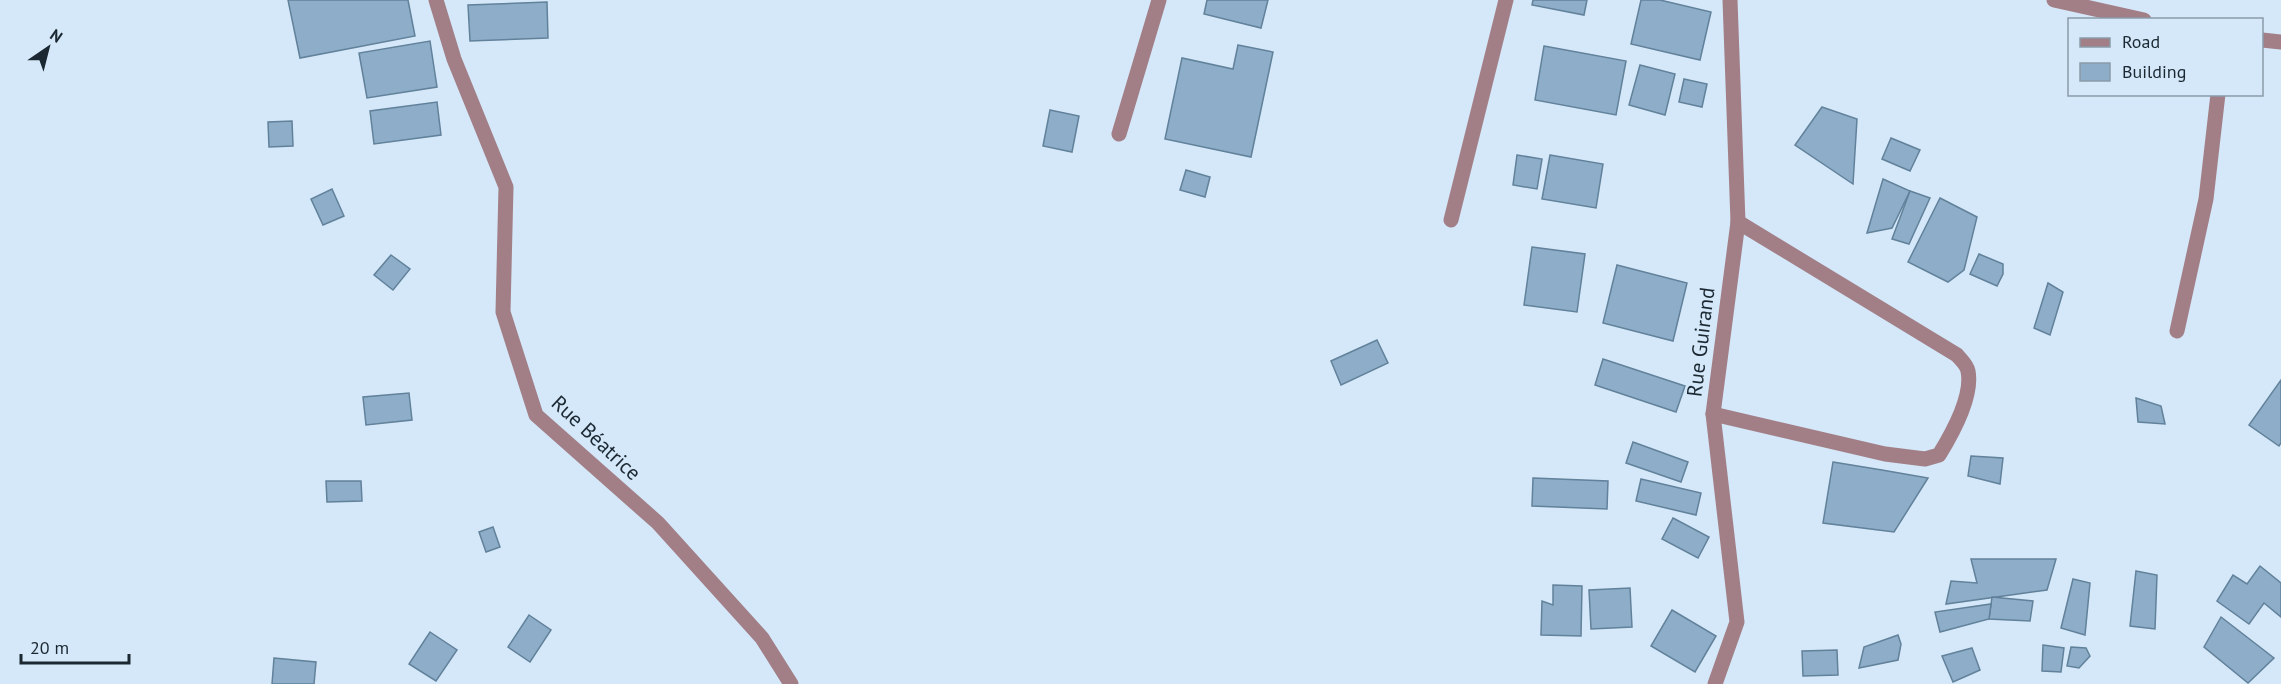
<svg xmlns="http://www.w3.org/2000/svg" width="2281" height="684" font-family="'PT Sans',sans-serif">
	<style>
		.building { fill: #8dadc8; stroke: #62819a; stroke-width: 1.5 }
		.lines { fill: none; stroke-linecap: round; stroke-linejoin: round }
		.minor { stroke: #a27f87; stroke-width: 15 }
		.labels { text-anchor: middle; stroke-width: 4.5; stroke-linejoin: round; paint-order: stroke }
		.street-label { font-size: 21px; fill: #1b2832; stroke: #d4e8f9 }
	</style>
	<rect width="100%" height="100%" fill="#d4e8f9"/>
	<!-- building -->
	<g class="building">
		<polygon points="288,0 408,0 415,36 300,58"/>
		<polygon points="1207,0 1268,0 1261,28 1204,14"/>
		<polygon points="1533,0 1587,0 1584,15 1532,5"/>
		<polygon points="1641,0 1660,0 1711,12 1700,60 1631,44"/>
		<polygon points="547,2 548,38 470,41 468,5"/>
		<polygon points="430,41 437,87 367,98 359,53"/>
		<polygon points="1238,45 1273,52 1251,157 1165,139 1182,58 1233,69"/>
		<polygon points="1544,46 1626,61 1616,115 1535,100"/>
		<polygon points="1640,65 1675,74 1665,115 1629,105"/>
		<polygon points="1684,79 1707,84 1702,107 1679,102"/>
		<polygon points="437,102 441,135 374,144 370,111"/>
		<polygon points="1822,107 1857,119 1853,184 1795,145"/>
		<polygon points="1050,110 1079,116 1072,152 1043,146"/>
		<polygon points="292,121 293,146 269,147 268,122"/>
		<polygon points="1891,138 1920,150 1910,171 1882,159"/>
		<polygon points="1517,155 1542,159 1537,189 1513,185"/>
		<polygon points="1550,155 1603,164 1596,208 1542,199"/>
		<polygon points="1186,170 1210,177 1205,197 1180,190"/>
		<polygon points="1883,179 1910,191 1892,228 1867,233"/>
		<polygon points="332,189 344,216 323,225 311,199"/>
		<polygon points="1910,191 1930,198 1909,244 1892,239"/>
		<polygon points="1940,198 1977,217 1964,270 1948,282 1908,262"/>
		<polygon points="1532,247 1585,254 1577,312 1524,305"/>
		<polygon points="1979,254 2003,264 2003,274 1997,286 1970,274"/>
		<polygon points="391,255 410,269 393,290 374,275"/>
		<polygon points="1617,265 1687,283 1673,341 1603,323"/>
		<polygon points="2048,283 2063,292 2050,335 2034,328"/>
		<polygon points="1377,340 1388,363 1341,385 1331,361"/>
		<polygon points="1603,359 1685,386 1676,412 1595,385"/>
		<polygon points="2281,380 2281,443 2279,446 2249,425"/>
		<polygon points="409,393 412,420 366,425 363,397"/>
		<polygon points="2136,398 2161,406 2165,424 2138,422"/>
		<polygon points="1633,442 1688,462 1681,482 1626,463"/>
		<polygon points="1971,456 2003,458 2000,484 1968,476"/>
		<polygon points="1833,462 1882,470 1928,478 1894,532 1823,523"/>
		<polygon points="1533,478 1608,481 1607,509 1532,506"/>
		<polygon points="1641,479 1701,493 1696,515 1636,501"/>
		<polygon points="326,481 361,481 362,501 327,502"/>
		<polygon points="1673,518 1709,537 1698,558 1662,539"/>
		<polygon points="493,527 500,547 486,552 479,532"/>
		<polygon points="1971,559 2056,559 2047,590 1946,604 1951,581 1977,583"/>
		<polygon points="2260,566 2281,583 2281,617 2264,603 2249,624 2217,601 2233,575 2247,584"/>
		<polygon points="2136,571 2157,575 2155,629 2130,626"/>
		<polygon points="2073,579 2090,583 2085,635 2061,628"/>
		<polygon points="1553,585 1582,586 1581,636 1541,635 1542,601 1553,605"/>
		<polygon points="1630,588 1632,627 1591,629 1589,590"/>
		<polygon points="1992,597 2033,601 2030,621 1989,619"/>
		<polygon points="1991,604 1989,619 1940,632 1935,612"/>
		<polygon points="1672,610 1716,636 1695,672 1651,646"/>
		<polygon points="529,615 551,630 530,662 508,647"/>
		<polygon points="2221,617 2274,658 2248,683 2204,647"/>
		<polygon points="430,632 457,650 436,681 409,664"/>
		<polygon points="1898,635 1901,644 1898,660 1859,668 1864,647"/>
		<polygon points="2043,645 2064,648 2061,672 2042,671"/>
		<polygon points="2071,647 2086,648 2090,656 2079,668 2067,666"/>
		<polygon points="1972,648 1980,670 1953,682 1942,656"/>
		<polygon points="1837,650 1838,675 1803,676 1802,651"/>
		<polygon points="274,658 316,662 314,684 272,684"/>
	</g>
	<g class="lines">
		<!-- minor -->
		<g class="minor">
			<polyline points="436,0 454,59 506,187 503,312 536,415 658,523 762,638 791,684"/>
			<polyline points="2054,0 2144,20"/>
			<polyline points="2262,40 2281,42"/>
			<polyline points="1119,134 1159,0"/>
			<polyline points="1451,220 1506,0"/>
			<polyline points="2177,331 2206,199 2218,94"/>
			<path d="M1713,414L1885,454L1925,459L1939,455C1952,434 1973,396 1968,371C1967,365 1961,360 1957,355L1738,222"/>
			<polyline points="1715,684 1737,622 1713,414 1738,222 1730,0"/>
		</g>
	</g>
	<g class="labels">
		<!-- street labels -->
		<g class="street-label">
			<text transform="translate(1701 342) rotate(-83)" y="7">Rue Guirand</text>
			<text transform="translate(596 438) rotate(43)" y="7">Rue Béatrice</text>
		</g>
	</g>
	<!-- legend -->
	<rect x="2068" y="18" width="195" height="78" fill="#d4e8f9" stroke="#8a9ba9" stroke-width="1.5"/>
	<rect x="2080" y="38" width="30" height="9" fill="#a27f87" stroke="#8a9ba9" stroke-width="1.5"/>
	<text x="2122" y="48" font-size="18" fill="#1b2832">Road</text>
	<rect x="2080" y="63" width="30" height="18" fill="#8dadc8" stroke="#8a9ba9" stroke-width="1.5"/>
	<text x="2122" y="78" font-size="18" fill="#1b2832">Building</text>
	<!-- north arrow -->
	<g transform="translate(48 48) rotate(35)" stroke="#d4e8f9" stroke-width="4.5" paint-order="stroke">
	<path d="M0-4.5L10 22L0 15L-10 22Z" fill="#1b2832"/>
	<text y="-9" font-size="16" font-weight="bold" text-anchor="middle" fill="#1b2832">N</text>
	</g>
	<!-- scale -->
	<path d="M21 654v9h108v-9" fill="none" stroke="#1b2832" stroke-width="3"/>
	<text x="30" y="654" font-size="18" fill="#1b2832" stroke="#d4e8f9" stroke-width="4.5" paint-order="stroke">20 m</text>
</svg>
